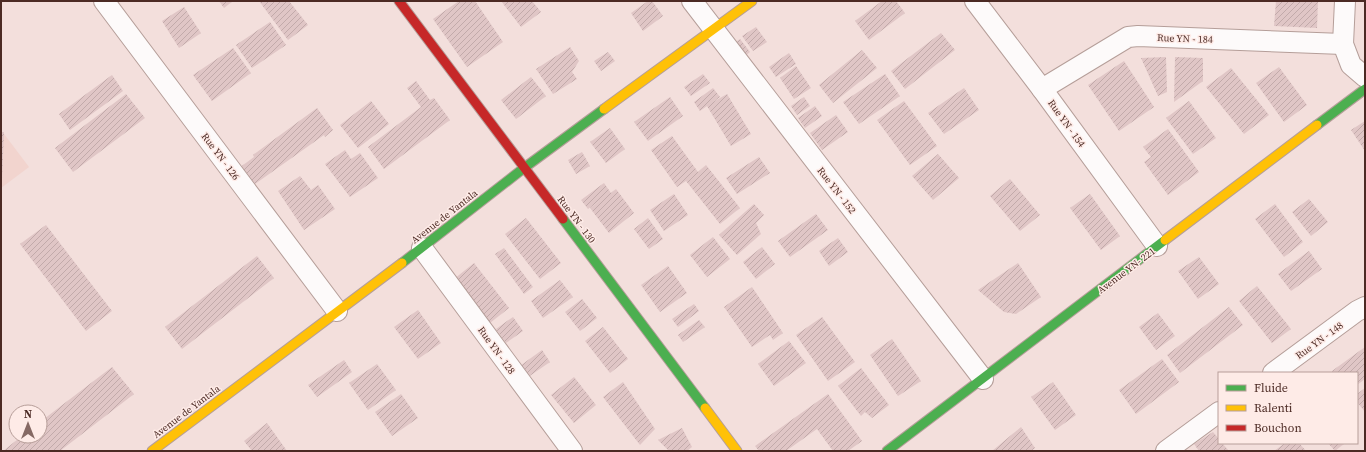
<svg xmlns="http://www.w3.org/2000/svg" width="1366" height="452" font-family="'Source Serif 4',serif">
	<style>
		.built { fill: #f2d4ce }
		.building { fill: url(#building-hatch) }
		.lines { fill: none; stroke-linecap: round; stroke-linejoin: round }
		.street-casing { stroke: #b59e99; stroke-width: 22 }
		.fast-casing { stroke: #b59e99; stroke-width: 11 }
		.slow-casing { stroke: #b59e99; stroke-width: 11 }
		.jam-casing { stroke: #b59e99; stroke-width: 11 }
		.street { stroke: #fdfafa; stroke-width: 20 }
		.fast { stroke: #4caf50; stroke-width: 9 }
		.slow { stroke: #ffc107; stroke-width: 9 }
		.jam { stroke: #c62828; stroke-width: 9 }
		.labels { text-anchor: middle; stroke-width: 3; stroke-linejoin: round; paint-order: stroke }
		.street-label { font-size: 10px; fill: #4c2a24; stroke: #feebe7 }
	</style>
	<defs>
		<pattern id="building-hatch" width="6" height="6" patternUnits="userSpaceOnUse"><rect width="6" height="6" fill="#e0c6c6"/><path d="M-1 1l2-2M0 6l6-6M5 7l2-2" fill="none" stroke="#c2aaaa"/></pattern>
	</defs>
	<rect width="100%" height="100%" fill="#f3dfdc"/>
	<!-- built -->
	<polygon class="built" points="1,130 29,167 1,188"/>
	<!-- building -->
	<g class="building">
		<polygon points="219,1 233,1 224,8"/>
		<polygon points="259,1 289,1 308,25 288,40"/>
		<polygon points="459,1 475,1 503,42 467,67 433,19"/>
		<polygon points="501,1 532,1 541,12 521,27"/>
		<polygon points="648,1 652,1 663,16 643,31 631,13"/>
		<polygon points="882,1 896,1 905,13 869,40 855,21"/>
		<polygon points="1276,1 1318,1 1317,28 1274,26"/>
		<polygon points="184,7 201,33 179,48 162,21"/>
		<polygon points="270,22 286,45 252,68 236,45"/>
		<polygon points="756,27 767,42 753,51 742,36"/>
		<polygon points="941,33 955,50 905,89 891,71"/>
		<polygon points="740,39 750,52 744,57 734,43"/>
		<polygon points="570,47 579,61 572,72 577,79 553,94 536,69"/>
		<polygon points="233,48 251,73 212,101 193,75"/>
		<polygon points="862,50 877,68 833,103 819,85"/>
		<polygon points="608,52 615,61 601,71 594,61"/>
		<polygon points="789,53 796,64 776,77 769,67"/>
		<polygon points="1166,57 1167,92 1158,96 1141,58"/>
		<polygon points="1175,57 1203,58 1203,81 1174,102"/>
		<polygon points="1124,61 1154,107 1119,131 1088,85"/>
		<polygon points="796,66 811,88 794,99 780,78"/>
		<polygon points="1279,67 1307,105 1284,122 1256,83"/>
		<polygon points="1231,68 1269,115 1244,134 1206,87"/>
		<polygon points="703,74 710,83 691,96 684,87"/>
		<polygon points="885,74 900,96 859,124 843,102"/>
		<polygon points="112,75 123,91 70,130 59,114"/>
		<polygon points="531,77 546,96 516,119 501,100"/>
		<polygon points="416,81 430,100 434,98 450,120 384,169 368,147 421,107 407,88"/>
		<polygon points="713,88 720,97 713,102 727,94 751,134 731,146 707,106 700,111 694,102"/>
		<polygon points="964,88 979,110 944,134 928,113"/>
		<polygon points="126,94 145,118 73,172 55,148"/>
		<polygon points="670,97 683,116 648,141 634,122"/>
		<polygon points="804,97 810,106 797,115 791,106"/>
		<polygon points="371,101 389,124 358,148 340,125"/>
		<polygon points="904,101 937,146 910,165 877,120"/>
		<polygon points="1189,101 1216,138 1193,154 1166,118"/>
		<polygon points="815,106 822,116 805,128 798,118"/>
		<polygon points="317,108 333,130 325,137 324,135 248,189 235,171 254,157 253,155"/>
		<polygon points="836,115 848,132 822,150 810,133"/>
		<polygon points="1365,121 1365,151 1351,130"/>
		<polygon points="610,128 625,149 606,163 590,142"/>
		<polygon points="1168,129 1199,172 1168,195 1144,162 1151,157 1143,147"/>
		<polygon points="1,132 4,132 2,179 1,179"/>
		<polygon points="672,136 698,172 706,165 740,208 720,224 686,181 677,187 651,150"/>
		<polygon points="345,150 351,159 360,153 378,178 350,197 325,164"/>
		<polygon points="582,152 590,166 576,174 568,160"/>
		<polygon points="938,154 959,178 933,200 912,176"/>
		<polygon points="759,157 770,173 737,194 726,178"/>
		<polygon points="300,176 311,190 318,185 335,209 304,230 278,191"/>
		<polygon points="1010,179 1040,215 1020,231 990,196"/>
		<polygon points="604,183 611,193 616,189 634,213 609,233 590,208 602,199 588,209 581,200"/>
		<polygon points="674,194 688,215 664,231 650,210"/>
		<polygon points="1090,194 1120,236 1101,250 1070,208"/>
		<polygon points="1309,199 1328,222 1311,236 1292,212"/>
		<polygon points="754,204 764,215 756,223 761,234 737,255 719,235"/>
		<polygon points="1275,204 1303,242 1284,257 1255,219"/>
		<polygon points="816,214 828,230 790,257 778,241"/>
		<polygon points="526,218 561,263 540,279 505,234"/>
		<polygon points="648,218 663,239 649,249 634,229"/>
		<polygon points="46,225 112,311 86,331 20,244"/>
		<polygon points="713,237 730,259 707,277 690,255"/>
		<polygon points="838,238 848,252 829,266 819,251"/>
		<polygon points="762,247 775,264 756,279 743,262"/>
		<polygon points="504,248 533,287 524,294 495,254"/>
		<polygon points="1309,251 1322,269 1291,291 1278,274"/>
		<polygon points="257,256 274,278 182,349 165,327"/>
		<polygon points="1199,257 1219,284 1198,299 1178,271"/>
		<polygon points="474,263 509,308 490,323 454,279"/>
		<polygon points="1018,263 1041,297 1016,314 1004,312 978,290"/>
		<polygon points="668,266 687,293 660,312 641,285"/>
		<polygon points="560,280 573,297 543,318 531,301"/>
		<polygon points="1257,286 1291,329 1272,343 1239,301"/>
		<polygon points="752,287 783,333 773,340 770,335 752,347 724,307"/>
		<polygon points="582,299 597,318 580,331 565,312"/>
		<polygon points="694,304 699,311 678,327 672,319"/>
		<polygon points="1229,307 1243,325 1180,373 1167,355"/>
		<polygon points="418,310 441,343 418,359 394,327"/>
		<polygon points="1158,313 1175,336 1156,350 1139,327"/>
		<polygon points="513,317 523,331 506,343 496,329"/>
		<polygon points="822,317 855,362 828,381 796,335"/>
		<polygon points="699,320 705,327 683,342 678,335"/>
		<polygon points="603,327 628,359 610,373 585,341"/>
		<polygon points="892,339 921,381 898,396 870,355"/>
		<polygon points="789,341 806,363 774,386 758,364"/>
		<polygon points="1365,347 1365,379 1357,385 1357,373 1333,373 1332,371"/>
		<polygon points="542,350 550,362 521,382 513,371"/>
		<polygon points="1162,359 1179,382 1136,414 1119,390"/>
		<polygon points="344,360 352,372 317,397 308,385"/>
		<polygon points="377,364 396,390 368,410 349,383"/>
		<polygon points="112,367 134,394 60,451 3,451 22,436 40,436 40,422"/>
		<polygon points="861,368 889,405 872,418 865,412 861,416 838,386"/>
		<polygon points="574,377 596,405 574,423 551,395"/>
		<polygon points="623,382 655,429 640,445 603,397"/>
		<polygon points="1053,382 1076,415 1055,430 1031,397"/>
		<polygon points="1365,388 1365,412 1357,402 1357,394"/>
		<polygon points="401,394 418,418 392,436 375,412"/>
		<polygon points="828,394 862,441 848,451 833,451 817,429 786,451 759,451 755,446"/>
		<polygon points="267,423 287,451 252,451 244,441"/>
		<polygon points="1021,427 1035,448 1031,451 992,451"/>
		<polygon points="682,428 692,447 687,451 669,451 658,440"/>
		<polygon points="1213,432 1219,439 1219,443 1222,443 1229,451 1199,451 1194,444"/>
		<polygon points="1285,443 1299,443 1306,451 1274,451"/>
		<polygon points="1328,443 1345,443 1335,451"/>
	</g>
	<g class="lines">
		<defs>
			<g id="street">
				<polyline points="104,1 337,311"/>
				<polyline points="692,1 983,379"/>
				<polyline points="975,1 1042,89 1157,246"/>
				<polyline points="1345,1 1343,44 1351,65 1365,77"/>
				<polyline points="1042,89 1128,37 1138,36 1343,44"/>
				<polyline points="422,248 572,451"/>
				<polyline points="1273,373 1357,311 1365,307"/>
				<polyline points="1166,451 1219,412"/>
			</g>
			<g id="fast">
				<polyline points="1317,125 1365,89"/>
				<polyline points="563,219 705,408"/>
				<polyline points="402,263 524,168 604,109"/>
				<polyline points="887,451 1165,240"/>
			</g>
			<g id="slow">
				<polyline points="604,109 752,1"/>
				<polyline points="1165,240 1317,125"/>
				<polyline points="705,408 737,451"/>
				<polyline points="152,451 402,263"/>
			</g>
			<polyline id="jam" points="399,1 563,219"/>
		</defs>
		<!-- street casing -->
		<use href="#street" class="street-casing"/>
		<!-- fast casing -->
		<use href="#fast" class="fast-casing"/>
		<!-- slow casing -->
		<use href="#slow" class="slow-casing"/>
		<!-- jam casing -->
		<use href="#jam" class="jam-casing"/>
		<!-- street -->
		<use href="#street" class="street"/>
		<!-- fast -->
		<use href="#fast" class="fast"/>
		<!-- slow -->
		<use href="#slow" class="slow"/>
		<!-- jam -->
		<use href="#jam" class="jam"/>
	</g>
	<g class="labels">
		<!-- street labels -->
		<g class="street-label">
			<text transform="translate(1185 38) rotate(2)" y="4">Rue YN - 184</text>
			<text transform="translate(1067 123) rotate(54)" y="4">Rue YN - 154</text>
			<text transform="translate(221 156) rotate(53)" y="4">Rue YN - 126</text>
			<text transform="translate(837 190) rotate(52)" y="4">Rue YN - 152</text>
			<text transform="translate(444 216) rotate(-38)" y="4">Avenue de Yantala</text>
			<text transform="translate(577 219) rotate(53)" y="4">Rue YN - 130</text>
			<text transform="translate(1126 270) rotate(-37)" y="4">Avenue YN- 221</text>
			<text transform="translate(1319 340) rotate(-36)" y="4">Rue YN - 148</text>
			<text transform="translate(497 350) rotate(54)" y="4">Rue YN - 128</text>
			<text transform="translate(186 411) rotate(-37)" y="4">Avenue de Yantala</text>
		</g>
	</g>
	<!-- border -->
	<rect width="1366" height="452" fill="none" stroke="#4c2a24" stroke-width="4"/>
	<!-- legend -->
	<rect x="1218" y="372" width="140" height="72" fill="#feebe7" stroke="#b79e99"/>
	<rect x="1226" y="385" width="20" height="6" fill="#4caf50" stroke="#b79e99"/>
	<text x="1254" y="392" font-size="12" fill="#4c2a24">Fluide</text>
	<rect x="1226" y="405" width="20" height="6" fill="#ffc107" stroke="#b79e99"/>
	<text x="1254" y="412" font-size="12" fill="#4c2a24">Ralenti</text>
	<rect x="1226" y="425" width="20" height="6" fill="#c62828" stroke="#b79e99"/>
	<text x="1254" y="432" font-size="12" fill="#4c2a24">Bouchon</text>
	<!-- north arrow -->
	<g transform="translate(28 424)"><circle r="19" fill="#feebe7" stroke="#b79e99"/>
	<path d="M0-3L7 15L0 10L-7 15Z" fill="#866964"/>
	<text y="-6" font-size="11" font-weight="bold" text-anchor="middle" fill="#4c2a24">N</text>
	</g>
</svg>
